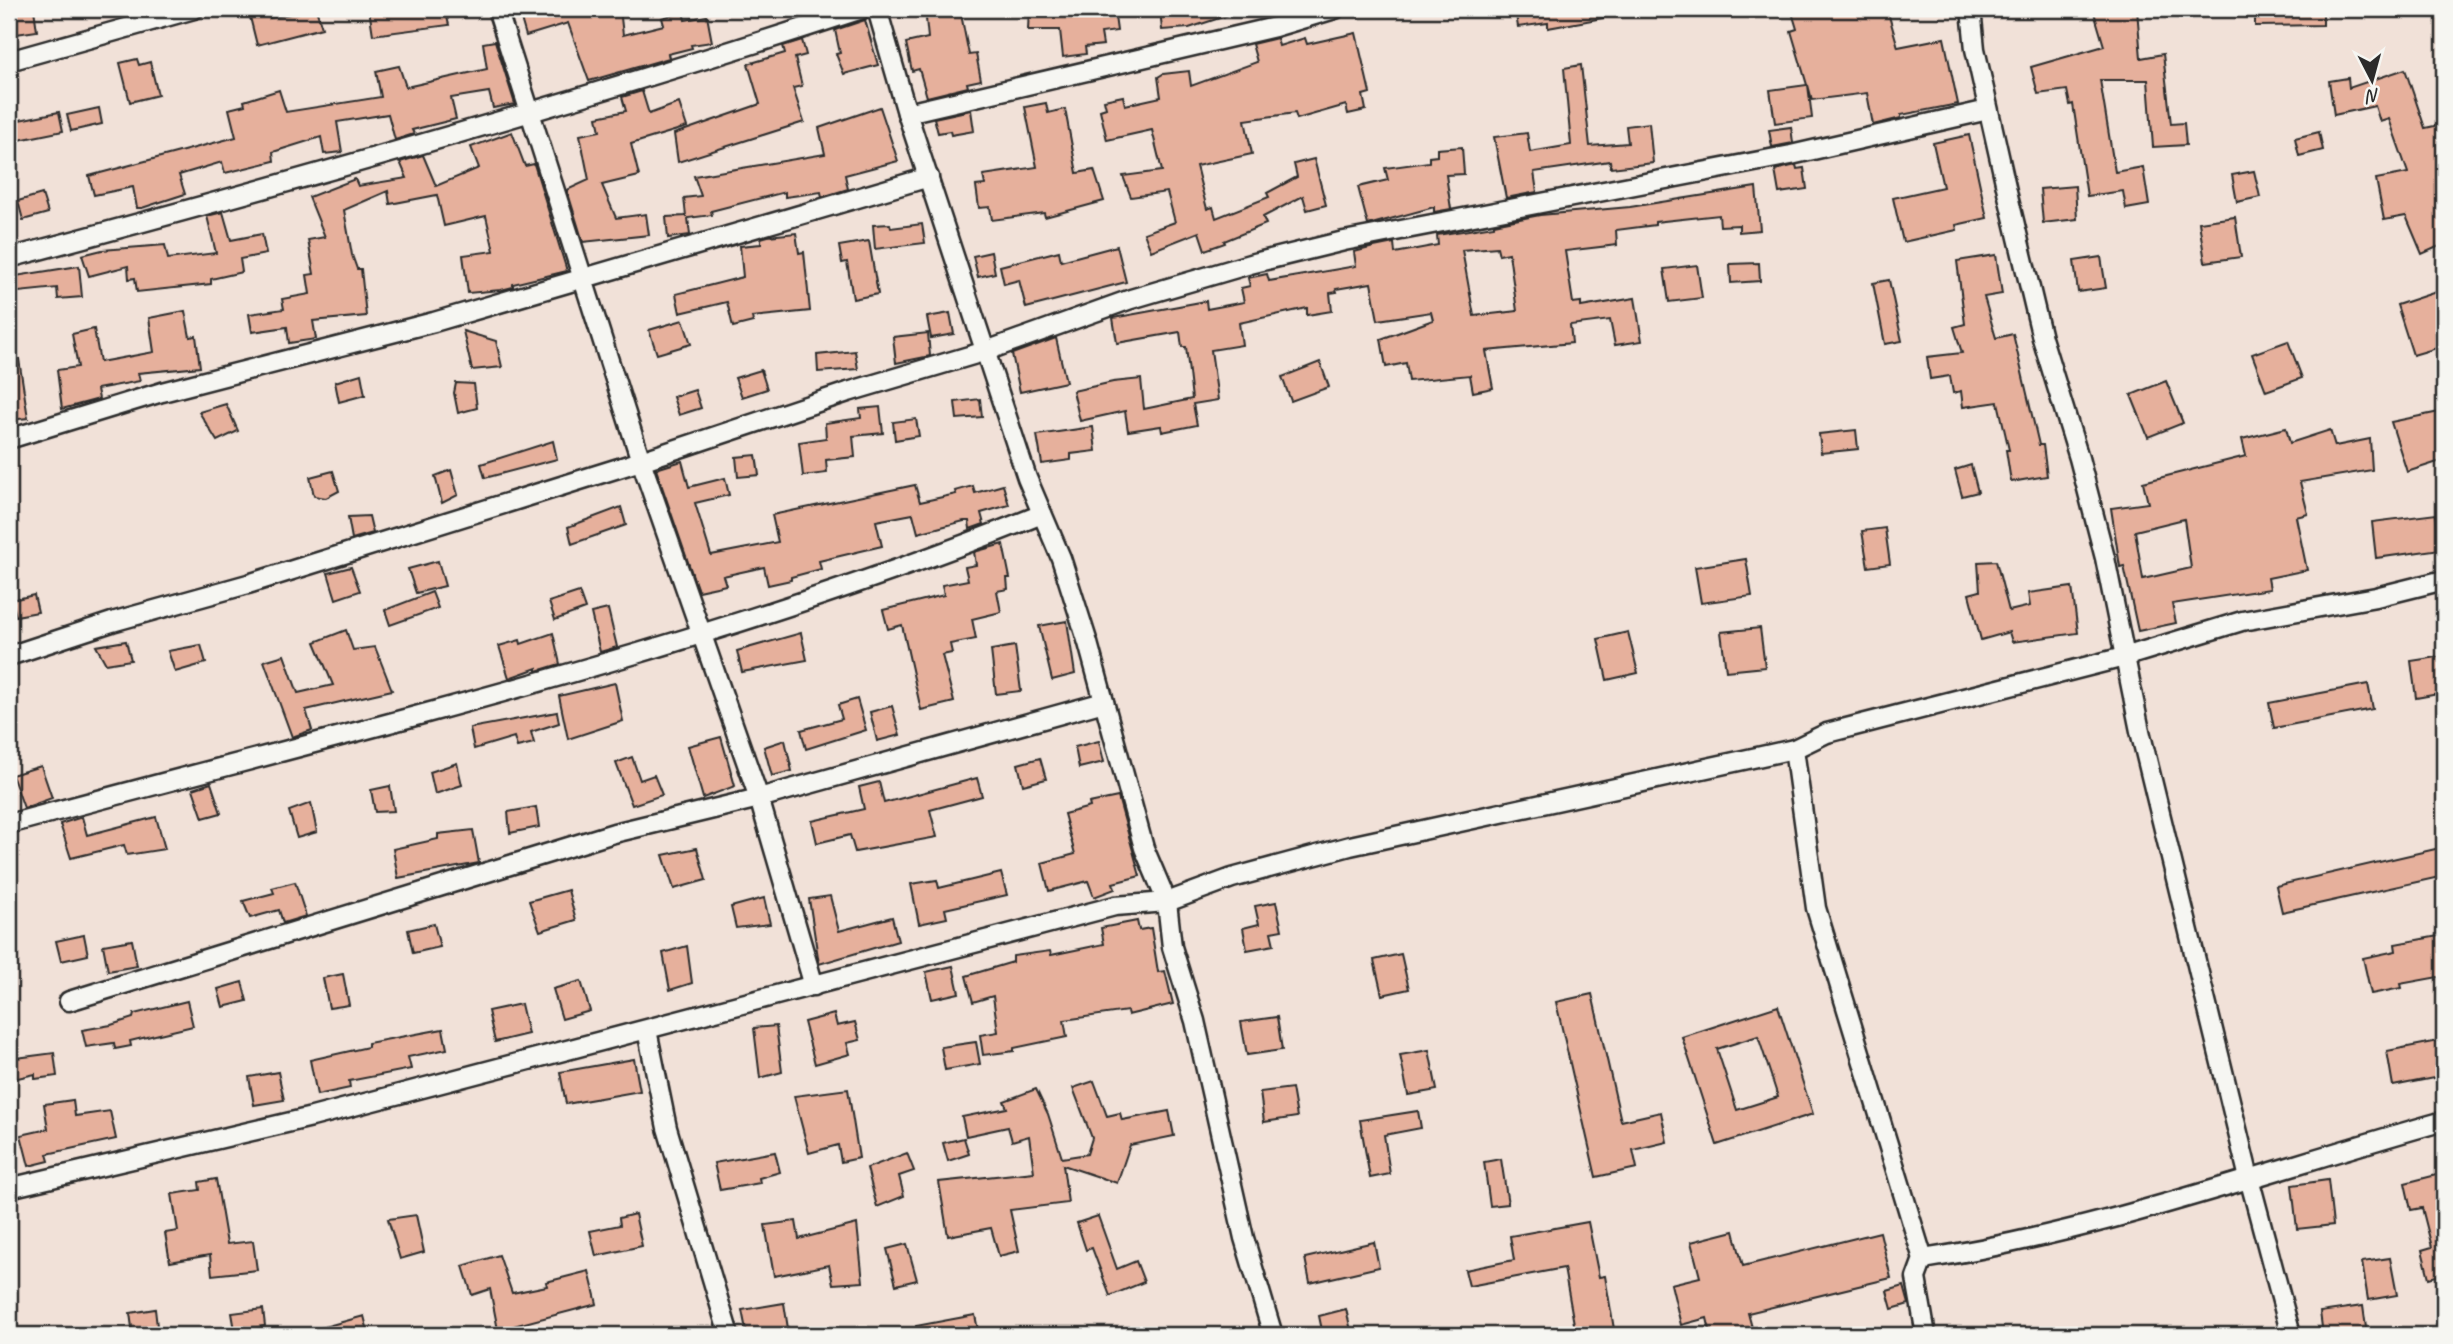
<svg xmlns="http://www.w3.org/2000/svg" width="2453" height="1344" font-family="Caveat,sans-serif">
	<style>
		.building { fill: #e6b09c; stroke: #2b2b2b; stroke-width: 2; fill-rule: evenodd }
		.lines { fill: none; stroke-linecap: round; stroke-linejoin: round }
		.street-casing { stroke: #2b2b2b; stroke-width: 23 }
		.street { stroke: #f6f6f2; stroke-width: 18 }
	</style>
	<rect width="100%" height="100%" fill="#f1e1d8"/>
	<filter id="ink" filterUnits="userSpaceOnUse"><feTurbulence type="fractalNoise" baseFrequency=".0143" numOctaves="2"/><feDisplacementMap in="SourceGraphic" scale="14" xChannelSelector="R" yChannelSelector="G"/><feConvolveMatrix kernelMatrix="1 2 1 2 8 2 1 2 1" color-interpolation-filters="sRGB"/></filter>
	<g filter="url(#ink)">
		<!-- building -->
		<g class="building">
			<polygon points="9,9 34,9 37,31 9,35"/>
			<polygon points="248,9 267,9 269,18 316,9 322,28 257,45"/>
			<polygon points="369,9 445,9 449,25 373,35"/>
			<polygon points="531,9 620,9 623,35 664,25 662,18 683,12 685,20 707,16 712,42 691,45 692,48 668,54 669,58 589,81 568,23 526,36 519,12"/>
			<polygon points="925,9 960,9 969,55 976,54 981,80 967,83 968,87 927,97 919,69 912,71 906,43 928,38"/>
			<polygon points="1029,9 1114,9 1117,31 1101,33 1103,45 1085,47 1086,54 1063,57 1060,30 1028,30"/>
			<polygon points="1160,9 1237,9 1238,12 1189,28 1162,30"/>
			<polygon points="1515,9 1602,9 1603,18 1548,28 1548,23 1518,27"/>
			<polygon points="1791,9 1887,9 1898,47 1944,38 1958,104 1901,115 1901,118 1873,125 1867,93 1812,100 1808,85 1812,118 1775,123 1770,90 1807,85 1791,31 1797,29"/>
			<polygon points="2093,9 2137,9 2141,58 2163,54 2171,124 2184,123 2186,145 2153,147 2148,80 2100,80 2115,172 2143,167 2149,205 2126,209 2123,191 2087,196 2073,104 2070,105 2067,90 2038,94 2031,67 2104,46"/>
			<polygon points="2255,9 2323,9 2323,25 2255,26"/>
			<polygon points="865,20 878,65 844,74 836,54 840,53 835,30"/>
			<polygon points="1356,33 1370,93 1363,95 1366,110 1348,114 1346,105 1297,119 1295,113 1245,120 1252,154 1196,166 1207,209 1213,207 1216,218 1269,197 1267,193 1297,177 1294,164 1314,159 1326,205 1307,210 1303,196 1263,217 1266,224 1224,241 1225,243 1205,250 1199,232 1151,251 1144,233 1175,222 1167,192 1131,197 1123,176 1162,171 1152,130 1107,140 1100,110 1106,108 1104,100 1123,96 1125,105 1161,97 1158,77 1163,74 1189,71 1191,86 1257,62 1252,44 1277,38 1279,46 1305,38 1307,44"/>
			<polygon points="802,40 806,55 795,58 802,86 793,88 804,122 678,162 674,134 760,104 748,64 785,53 783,46"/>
			<polygon points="495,41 515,104 493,108 489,92 451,98 456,119 412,130 414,134 395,140 388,114 337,122 342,152 324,154 321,137 273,152 274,161 225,173 222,162 179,175 185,194 142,208 137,208 133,187 94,195 89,176 236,137 229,109 245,105 244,101 279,90 286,112 381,97 376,71 399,66 406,87 487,69 483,43"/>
			<polygon points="137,59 139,65 150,62 158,95 130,102 120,63"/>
			<polygon points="1581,65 1590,146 1628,143 1626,126 1649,123 1653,163 1611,168 1610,161 1534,172 1537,192 1506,198 1494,137 1527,133 1530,152 1571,145 1564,68"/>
			<polygon points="2405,69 2425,128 2444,124 2444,244 2422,254 2406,216 2384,220 2376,179 2408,173 2389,119 2380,122 2375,106 2334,115 2329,81 2348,78 2349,88"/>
			<polygon points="642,91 649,114 679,103 687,127 631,144 639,176 602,185 616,218 646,214 649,235 583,242 567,190 589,180 580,135 600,131 597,117 626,111 622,97"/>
			<polygon points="1046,103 1048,113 1065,109 1077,173 1094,170 1104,201 1045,217 1044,213 992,220 990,207 979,208 976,186 985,185 983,175 1037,167 1025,107"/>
			<polygon points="880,107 898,161 845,175 848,189 822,197 821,192 785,197 785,192 711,211 712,215 688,218 690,235 668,238 666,217 686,216 684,198 701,196 694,176 825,154 819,128"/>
			<polygon points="99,108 102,124 71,131 67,115"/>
			<polygon points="971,110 974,131 951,135 950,131 938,133 934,118"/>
			<polygon points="59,112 63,131 9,142 9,122"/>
			<polygon points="1791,127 1793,143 1772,147 1769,130"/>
			<polygon points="512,132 525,166 534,164 567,271 513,284 513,287 501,290 468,293 463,255 494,251 486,216 444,226 437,195 390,204 388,191 344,210 352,255 357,269 361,269 366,316 313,321 316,339 289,343 287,327 252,332 249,314 284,309 282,299 310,294 307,275 314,274 308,240 325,237 309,197 355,179 358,186 407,178 400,162 423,155 436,186 479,168 471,147"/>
			<polygon points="2319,132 2323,150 2299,156 2295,138"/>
			<polygon points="1969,135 1987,218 1956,225 1957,230 1903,242 1893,198 1943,187 1933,143"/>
			<polygon points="1462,147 1464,174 1446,175 1451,209 1434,212 1434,207 1368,225 1358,187 1388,180 1385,168 1429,162 1429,157 1437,156 1437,149"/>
			<polygon points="1796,165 1797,169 1804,168 1807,189 1779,193 1775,170"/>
			<polygon points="2254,171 2260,197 2237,202 2232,175"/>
			<polygon points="2075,186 2077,219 2043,223 2040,189"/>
			<path d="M1756,187L1760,230L1739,232V225L1720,226L1719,215L1655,222V225L1616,230L1617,245L1565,251L1573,303L1581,302V307L1635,298L1642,341L1615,345L1610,320L1570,325L1572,343L1486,351L1493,388L1473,392L1470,375L1409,381L1406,363L1386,367L1381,339L1433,320L1431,312L1378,320L1371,283L1336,289L1337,292L1330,293L1332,311L1307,315V308L1239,323L1242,345L1211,350L1218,400L1193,404L1197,425L1162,432L1161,426L1128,431L1125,411L1080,421L1073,391L1113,382L1141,379L1144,409L1192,399L1186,347H1182L1180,332L1117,343L1113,318L1206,301L1207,309L1244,302L1241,288L1250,286L1248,278L1267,274L1269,281L1356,266L1354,252L1374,247L1394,243L1395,253L1438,245L1437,235L1494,226V224L1540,215L1630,207ZM1497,247L1499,255L1509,253L1517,311L1474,316L1462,250Z"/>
			<polygon points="42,194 48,213 23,220 18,201"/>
			<polygon points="223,212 231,240 262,234 266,254 240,259 242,272 211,279 211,284 137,292 135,278 129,279 128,266 89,276 82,255 102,250 165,245 168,259 216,253 207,216"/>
			<polygon points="2235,217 2241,257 2205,262 2199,222"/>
			<polygon points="890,224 891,228 922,224 925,243 875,249 873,225"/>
			<polygon points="796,233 799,253 804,252 810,311 752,317 753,322 733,327 727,302 680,313 676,294 743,277 740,246 761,244 761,238 768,236"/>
			<polygon points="869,241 878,294 853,299 847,262 842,263 839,246"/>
			<polygon points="1117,246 1126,282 1026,308 1019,280 1004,284 1000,266 1059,251 1061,261"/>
			<polygon points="991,252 995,273 978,277 973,256"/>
			<polygon points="1996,255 2002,294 1984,297 1996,338 2013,334 2039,445 2043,445 2047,476 2011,482 2006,450 2009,450 1998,402 1963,407 1961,391 1953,393 1950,376 1930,379 1927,357 1962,353 1954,327 1965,324 1957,261"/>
			<polygon points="2101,257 2106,288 2078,292 2074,261"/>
			<polygon points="1759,263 1760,281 1731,283 1730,264"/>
			<polygon points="1697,265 1702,298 1669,302 1664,269"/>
			<polygon points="79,266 82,297 58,299 57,288 9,293 9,277"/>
			<polygon points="1889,280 1902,341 1885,344 1873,283"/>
			<polygon points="2436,292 2444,318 2444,346 2413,355 2397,305"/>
			<polygon points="185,311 190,337 196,336 200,367 138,373 140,381 97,389 99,399 62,409 57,370 78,367 72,334 94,329 100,362 154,352 149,318"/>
			<polygon points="950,313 954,334 931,338 927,317"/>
			<polygon points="683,320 691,344 657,354 649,330"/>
			<polygon points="463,331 496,341 502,367 472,370"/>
			<polygon points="928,333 930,356 896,363 893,337"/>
			<polygon points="1056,338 1066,382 1020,392 1012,354"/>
			<polygon points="2288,341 2302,378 2266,391 2252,354"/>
			<polygon points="855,351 858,369 818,372 817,355"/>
			<polygon points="9,359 19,359 28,418 9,420"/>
			<polygon points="1320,362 1329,387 1291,401 1282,377"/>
			<polygon points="761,370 767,389 742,397 735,378"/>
			<polygon points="361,374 365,395 339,402 335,382"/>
			<polygon points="2166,381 2183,423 2148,437 2131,395"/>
			<polygon points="456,383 474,384 477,408 458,413 454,393"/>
			<polygon points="695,390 701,408 679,415 673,397"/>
			<polygon points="980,399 982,417 957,419 955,402"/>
			<polygon points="226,404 238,431 217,441 199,412"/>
			<polygon points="880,407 883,433 853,436 855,457 826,460 827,473 803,476 799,442 826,438 825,423 861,418 860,409"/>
			<polygon points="2444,411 2444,460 2407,472 2391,422"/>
			<polygon points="916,419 919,436 895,440 893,422"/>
			<polygon points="1093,427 1096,451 1071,454 1071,460 1042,464 1037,435"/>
			<path d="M2286,428L2290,443L2330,430L2335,446L2370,439L2372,470L2300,482L2308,514L2296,517L2307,570L2268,578L2270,589L2172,604L2176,623L2138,631L2124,566L2120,567L2111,508L2148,503L2143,482L2246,456L2242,439ZM2184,519L2191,568L2143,579L2135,531Z"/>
			<polygon points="1856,430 1858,449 1821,453 1819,434"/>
			<polygon points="553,441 557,459 485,478 481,464"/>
			<polygon points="756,455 759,475 738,477 736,457"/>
			<polygon points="682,461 689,487 725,478 729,495 695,503 711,555 778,542 772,515 915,485 920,502 956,494 955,491 973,486 975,493 1003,485 1009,505 981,513 984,524 970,529 969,521 964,521 918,533 913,514 876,521 882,546 819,561 821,569 791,577 791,580 768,585 764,567 723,576 726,585 698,591 656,469"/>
			<polygon points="1971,465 1978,492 1962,496 1955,470"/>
			<polygon points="451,470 458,495 442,503 435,476"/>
			<polygon points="333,471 339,491 326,498 314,496 310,477"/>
			<polygon points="621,507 626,525 572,544 568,527"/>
			<polygon points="2436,514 2441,549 2376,558 2372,522"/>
			<polygon points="369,516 373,533 352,539 348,517"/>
			<polygon points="1885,528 1890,564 1868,567 1862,531"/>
			<polygon points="1003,544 1010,578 1007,578 1008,589 997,591 1001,612 972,619 976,639 950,644 952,653 942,655 954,702 921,710 902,625 888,629 883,610 944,595 942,585 968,580 965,567 976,565 974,552"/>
			<polygon points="1746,559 1752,596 1701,603 1695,567"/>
			<polygon points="438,561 445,586 416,593 408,569"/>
			<polygon points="1996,561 2009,611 2030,606 2028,593 2072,587 2078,633 2012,642 2009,632 1981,640 1969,594 1980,591 1978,562"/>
			<polygon points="351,567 360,591 336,599 328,573"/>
			<polygon points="432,592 438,608 390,625 385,610"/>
			<polygon points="579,592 585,609 555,620 549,602"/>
			<polygon points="34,595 38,612 16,616 12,600"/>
			<polygon points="608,609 617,647 600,652 591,613"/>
			<polygon points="1067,621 1075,674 1052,680 1039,626"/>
			<polygon points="1760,628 1765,667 1726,671 1721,632"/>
			<polygon points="346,630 353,650 375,647 392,690 306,710 312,730 292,737 264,661 284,655 298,693 333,685 315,642"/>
			<polygon points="1628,632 1638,673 1607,680 1598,639"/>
			<polygon points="553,633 560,664 537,671 537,668 509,678 499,646 520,640 521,644"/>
			<polygon points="801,633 807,660 742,672 737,651"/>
			<polygon points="126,641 131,660 106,664 96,646"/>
			<polygon points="201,645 206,663 175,672 168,651"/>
			<polygon points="1015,646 1021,691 996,694 991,650"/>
			<polygon points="2444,656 2444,693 2416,698 2411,661"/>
			<polygon points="615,683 623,721 568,739 559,696"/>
			<polygon points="2368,684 2373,709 2274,728 2269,703"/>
			<polygon points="857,699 866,730 806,749 801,730 842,719 838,705"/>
			<polygon points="892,706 900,735 877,741 870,712"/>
			<polygon points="557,712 559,723 531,732 534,743 517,747 514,737 474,749 470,728"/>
			<polygon points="721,737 735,786 703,798 688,746"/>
			<polygon points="785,740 792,771 772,776 764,747"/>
			<polygon points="1099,741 1104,762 1079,768 1075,747"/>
			<polygon points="632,757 640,780 654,775 662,795 632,805 616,763"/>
			<polygon points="1040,758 1046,779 1023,785 1018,764"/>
			<polygon points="457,763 462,785 435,794 430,772"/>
			<polygon points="41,766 52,798 24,808 12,775"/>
			<polygon points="977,778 982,796 930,810 937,837 855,852 850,835 817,843 812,821 864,809 859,787 879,782 884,803"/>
			<polygon points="211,783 221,813 203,818 193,789"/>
			<polygon points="390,786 394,811 375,812 371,790"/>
			<polygon points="1118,797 1140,876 1113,883 1115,889 1094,897 1088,881 1049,891 1042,863 1075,854 1064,814 1090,807 1089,803"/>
			<polygon points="311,803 317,832 297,838 289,811"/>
			<polygon points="536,807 539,827 510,833 508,812"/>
			<polygon points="82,817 87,835 156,817 165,849 127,855 124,845 71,858 60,824"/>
			<polygon points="473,830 479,863 398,878 393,849 438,839 438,834"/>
			<polygon points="2444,847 2444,876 2282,912 2276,886"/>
			<polygon points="697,848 706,880 674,889 663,855"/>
			<polygon points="1001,873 1007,895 945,909 947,918 919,924 911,884 937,880 939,888"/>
			<polygon points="295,882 306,916 283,923 279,910 250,918 243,901 274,893 272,888"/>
			<polygon points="568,890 576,920 540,931 529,901"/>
			<polygon points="830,896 839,931 892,917 898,941 819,964 809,899"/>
			<polygon points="764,898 770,924 736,928 731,907"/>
			<polygon points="1276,902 1282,930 1271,932 1274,945 1247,950 1243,928 1259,924 1255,906"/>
			<polygon points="1137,921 1139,930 1151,928 1158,972 1165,971 1173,1004 1128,1015 1127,1011 1064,1020 1067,1037 1014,1048 1014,1051 983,1055 980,1035 998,1032 993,996 973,1002 966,976 1013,962 1013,956 1050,951 1051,955 1104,944 1101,928"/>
			<polygon points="434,924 440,947 413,953 408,930"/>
			<polygon points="84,935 88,955 61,961 56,941"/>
			<polygon points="2444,935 2444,976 2400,984 2401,988 2371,994 2363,958 2396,951 2395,944"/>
			<polygon points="132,940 137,966 108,971 103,945"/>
			<polygon points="687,946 692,983 670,990 663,953"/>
			<polygon points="1401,954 1409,989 1382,995 1374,960"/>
			<polygon points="953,966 959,993 932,999 926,972"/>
			<polygon points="343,974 349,1005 329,1008 323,978"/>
			<polygon points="581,981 590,1011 562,1019 553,989"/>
			<polygon points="242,982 247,1001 223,1007 218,989"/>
			<polygon points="1592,994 1621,1121 1661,1112 1667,1142 1633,1150 1637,1168 1596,1177 1556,1002"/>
			<polygon points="187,1001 193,1026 130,1041 131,1046 115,1049 114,1043 86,1047 82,1030 111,1025 133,1018 134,1014"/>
			<polygon points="521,1004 528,1034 495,1042 488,1011"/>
			<path d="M1778,1006L1813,1114L1717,1145L1682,1037ZM1758,1036L1778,1097L1737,1110L1717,1049Z"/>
			<polygon points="834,1014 837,1026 855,1022 860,1040 847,1043 850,1054 815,1064 804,1022"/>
			<polygon points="1277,1017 1282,1050 1247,1055 1241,1022"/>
			<polygon points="776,1026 782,1072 760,1078 754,1028"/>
			<polygon points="443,1029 447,1049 408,1057 411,1069 349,1081 350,1088 317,1095 310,1060 368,1047 368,1043"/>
			<polygon points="2444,1040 2444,1076 2393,1086 2387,1051"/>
			<polygon points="976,1042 980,1064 945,1070 941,1047"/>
			<polygon points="1429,1050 1437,1090 1408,1095 1400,1055"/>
			<polygon points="54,1053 57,1076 35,1079 35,1074 9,1080 9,1059"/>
			<polygon points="634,1059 640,1091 566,1104 560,1072"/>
			<polygon points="278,1072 284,1100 254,1105 249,1077"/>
			<polygon points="1094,1081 1107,1116 1120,1113 1122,1120 1169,1111 1174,1136 1130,1145 1117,1183 1063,1165 1068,1203 1010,1210 1019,1251 999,1256 991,1228 948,1236 939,1182 1034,1172 1029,1136 1012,1141 1008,1127 966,1136 962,1117 1007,1108 1004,1101 1036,1089 1048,1114 1062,1158 1087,1154 1092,1138 1073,1088"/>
			<polygon points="1292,1088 1297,1117 1264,1122 1260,1092"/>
			<polygon points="848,1089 859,1158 841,1162 838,1145 809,1153 794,1096"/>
			<polygon points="73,1100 75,1116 110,1111 116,1139 47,1154 49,1161 29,1166 21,1135 48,1129 44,1104"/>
			<polygon points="1418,1111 1421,1128 1384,1135 1390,1174 1370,1178 1360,1120"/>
			<polygon points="964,1138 969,1154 948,1161 943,1143"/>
			<polygon points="775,1152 780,1172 759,1178 760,1183 720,1190 714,1163"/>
			<polygon points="907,1153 914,1171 899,1176 904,1196 877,1207 867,1168"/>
			<polygon points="1501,1159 1508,1204 1490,1206 1484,1162"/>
			<polygon points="2444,1173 2444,1274 2429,1278 2422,1250 2432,1247 2422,1208 2411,1210 2405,1183"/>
			<polygon points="216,1179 227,1244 253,1241 257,1270 212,1275 210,1255 170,1262 165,1233 178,1231 172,1194 200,1190 199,1182"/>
			<polygon points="2328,1180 2333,1225 2297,1229 2292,1185"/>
			<polygon points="635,1214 642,1246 596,1256 590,1231 620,1225 619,1218"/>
			<polygon points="416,1215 424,1252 400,1259 388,1219"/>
			<polygon points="1098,1216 1117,1269 1136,1261 1144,1282 1110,1296 1092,1248 1086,1250 1077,1223"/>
			<polygon points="796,1221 799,1239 857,1224 863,1282 833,1284 829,1265 774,1276 765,1225"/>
			<polygon points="1588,1222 1599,1277 1605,1276 1615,1335 1576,1335 1564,1268 1469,1286 1465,1270 1514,1260 1510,1236"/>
			<polygon points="1734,1231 1743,1266 1880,1232 1891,1278 1748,1313 1754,1335 1711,1335 1707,1318 1681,1325 1671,1284 1700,1277 1691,1242"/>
			<polygon points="1374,1242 1379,1267 1310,1283 1305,1258"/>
			<polygon points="907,1244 917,1280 896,1285 887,1249"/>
			<polygon points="499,1255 512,1293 547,1286 546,1282 589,1271 597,1304 498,1330 490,1289 472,1295 463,1266"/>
			<polygon points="2390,1258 2397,1295 2368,1300 2362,1262"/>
			<polygon points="1904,1286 1909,1304 1892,1309 1887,1291"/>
			<polygon points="784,1303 789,1335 747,1335 742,1310"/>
			<polygon points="2363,1306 2367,1335 2323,1335 2320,1312"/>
			<polygon points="155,1309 158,1335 133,1335 130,1313"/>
			<polygon points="263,1309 265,1326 235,1330 232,1313"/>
			<polygon points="1346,1309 1352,1335 1323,1335 1319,1316"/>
			<polygon points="975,1315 979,1335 917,1335 916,1326"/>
			<polygon points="364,1316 369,1335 314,1335 313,1330"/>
		</g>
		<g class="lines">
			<defs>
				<g id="street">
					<polyline points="497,9 641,461 759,798 814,986"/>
					<polyline points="877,9 907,113 1027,478 1061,558 1088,643 1144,848 1167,902 1172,947 1195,1021 1244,1238 1273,1335"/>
					<polyline points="1971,9 1975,49 2009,200 2042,338 2079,458 2105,558 2140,731 2249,1178 2291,1335"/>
					<polyline points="9,61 194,9"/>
					<polyline points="907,113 1275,27 1335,9"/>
					<path d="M9,258C295,182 581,101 862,9"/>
					<polyline points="9,439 162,392 434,322 929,177"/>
					<polyline points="9,656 112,622 248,584 641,461 848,392 986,351 1131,299 1250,264 1344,241 1791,155 1988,110"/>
					<polyline points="1794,749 1816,908 1923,1259 1916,1278 1926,1335"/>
					<path d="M9,824C355,730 709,649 1042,514"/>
					<polyline points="69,1001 614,833 759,798 1104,702"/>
					<polyline points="647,1030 667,1128 729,1335"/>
					<polyline points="9,1188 312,1117 1115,906 1167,902 1232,878 1350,846 1794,749 1827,733 2124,657 2242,621 2376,597 2444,580"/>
					<path d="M1923,1259C2101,1232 2271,1169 2444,1121"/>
				</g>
			</defs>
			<!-- street casing -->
			<use href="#street" class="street-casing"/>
			<!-- street -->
			<use href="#street" class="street"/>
		</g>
	</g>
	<!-- margin -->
	<rect width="2453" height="1344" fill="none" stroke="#f6f6f2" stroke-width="35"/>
	<rect x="18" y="18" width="2418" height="1309" fill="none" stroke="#2b2b2b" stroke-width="2.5" filter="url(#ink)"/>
	<!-- north arrow -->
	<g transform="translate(2372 80) rotate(174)" stroke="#f6f6f2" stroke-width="5" paint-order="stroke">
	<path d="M0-5L12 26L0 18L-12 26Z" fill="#2b2b2b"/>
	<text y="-10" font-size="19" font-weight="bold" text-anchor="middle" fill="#2b2b2b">N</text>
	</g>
</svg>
